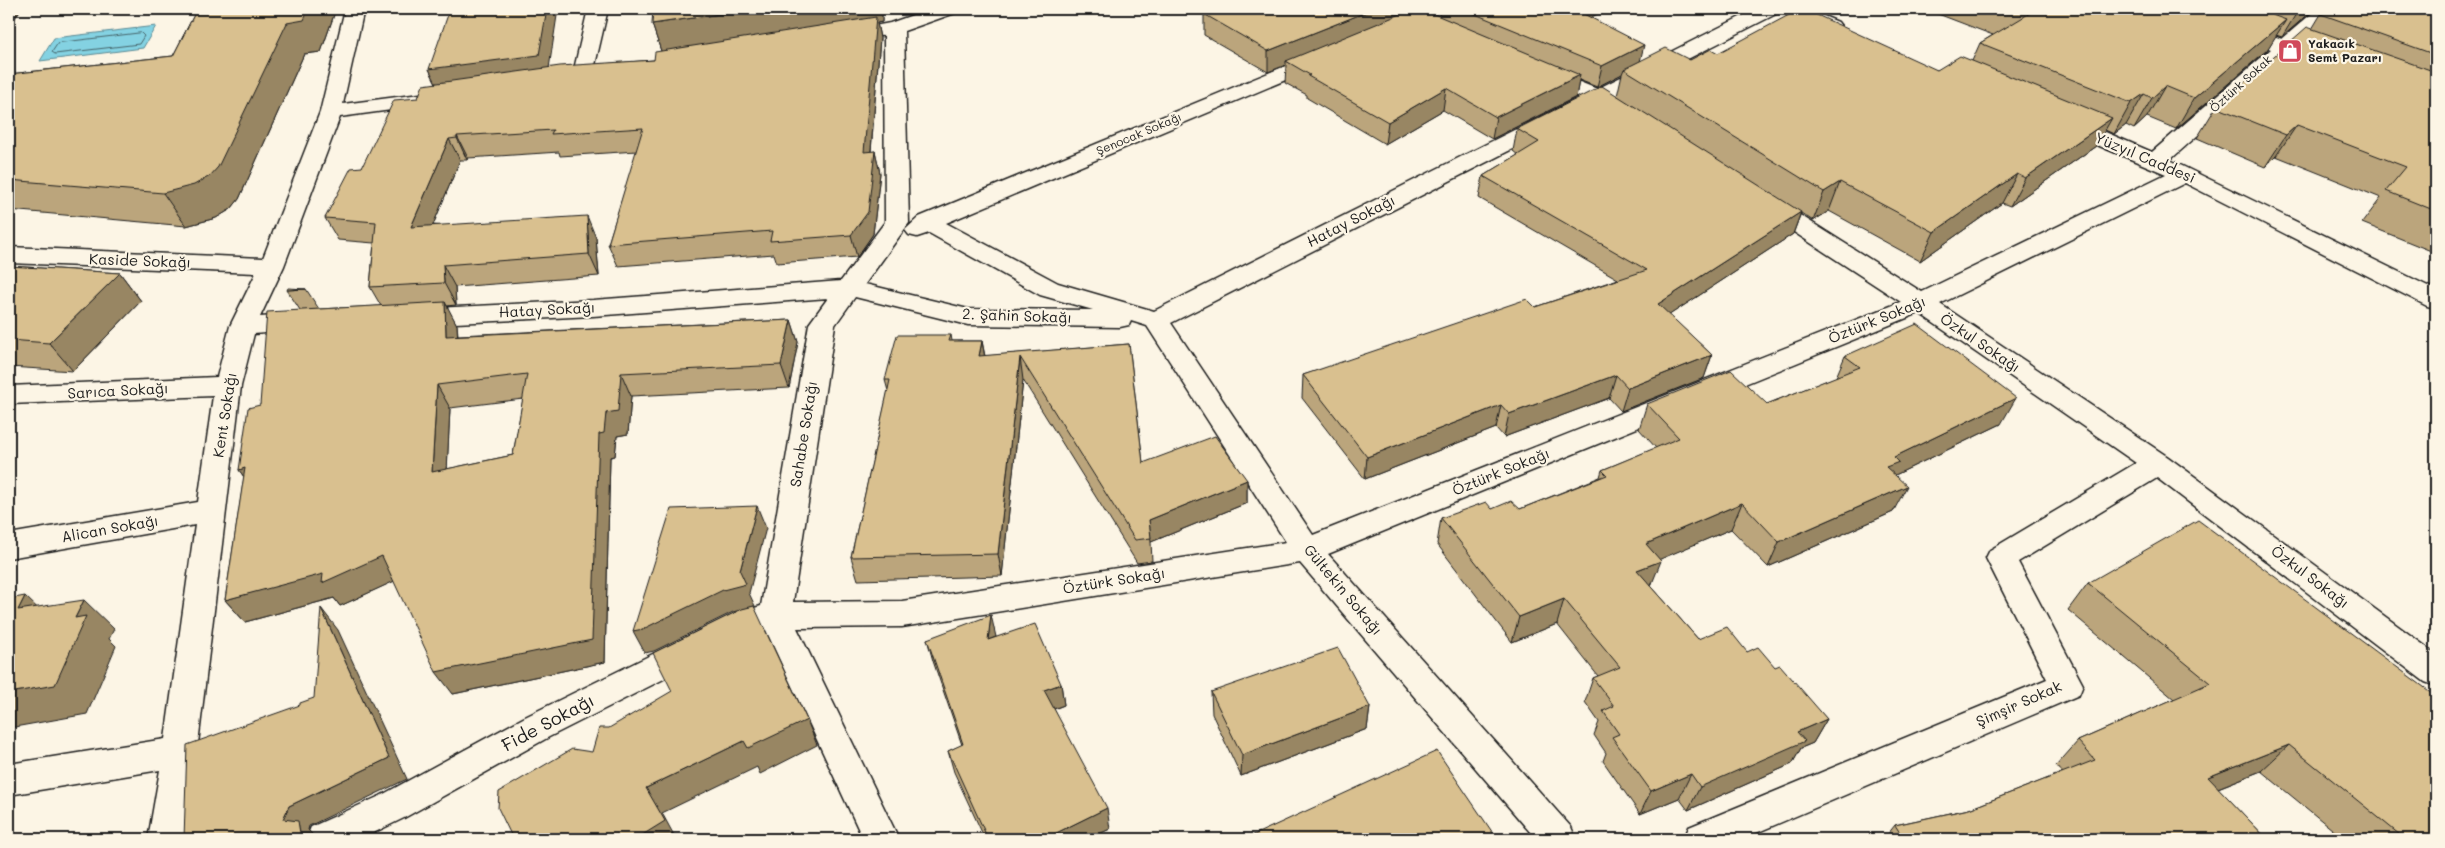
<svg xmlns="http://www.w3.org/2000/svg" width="2445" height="848" font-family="Mali,sans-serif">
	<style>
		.water { fill: #84d2e2; stroke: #5a8993 }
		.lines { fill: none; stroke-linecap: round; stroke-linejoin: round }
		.shore { stroke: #46656b; stroke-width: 1 }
		.minor-casing { stroke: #1c1c1c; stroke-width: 3 }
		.minor { fill: #fcf5e5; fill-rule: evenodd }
		.wall { fill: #bba57b; stroke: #1c1c1c; fill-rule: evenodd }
		.shaded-wall { fill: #988664; stroke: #1c1c1c }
		.building { fill: #d9c08f; stroke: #1c1c1c; fill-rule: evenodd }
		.labels { text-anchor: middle; stroke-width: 4.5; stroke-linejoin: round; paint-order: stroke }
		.far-poi-label { font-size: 12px; font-weight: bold; fill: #1c1c1c; stroke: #fcf5e5; text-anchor: start }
		.far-street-label { font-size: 12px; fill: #1c1c1c; stroke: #fcf5e5 }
		.street-label { font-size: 15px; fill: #1c1c1c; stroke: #fcf5e5 }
		.near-street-label { font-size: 18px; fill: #1c1c1c; stroke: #fcf5e5 }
	</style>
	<rect width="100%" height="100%" fill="#fcf5e5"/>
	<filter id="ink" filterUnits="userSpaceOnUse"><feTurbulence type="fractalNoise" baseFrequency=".02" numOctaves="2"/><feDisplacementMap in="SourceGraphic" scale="10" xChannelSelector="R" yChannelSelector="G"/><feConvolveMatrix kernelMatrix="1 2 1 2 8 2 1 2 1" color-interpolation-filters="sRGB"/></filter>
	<g filter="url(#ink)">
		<!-- water -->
		<polygon class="water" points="156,26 143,48 40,61 54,38"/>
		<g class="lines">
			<!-- shore -->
			<polygon class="shore" points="141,33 144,36 139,44 55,54 52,52 58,43"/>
			<defs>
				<g id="minor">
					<polygon points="345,9 364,9 343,104 428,93 435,95 439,99 435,103 428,105 340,117 284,266 260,317 302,314 311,317 315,323 311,329 254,334 241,386 197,752 184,839 148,839 160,770 9,795 9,764 165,739 195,525 9,558 9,534 198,502 213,396 9,404 9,386 217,377 230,326 256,273 9,263 9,247 263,258 320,112"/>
					<polygon points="588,9 608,9 592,78 589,82 582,84 575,82 572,78"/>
					<path d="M930,9H958L955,13L904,31L909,223L865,284L968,309L1093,310L1040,295L929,233L917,237L909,235L905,230L919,217L1312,55L1319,53L1326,55L1329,59L1326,63L946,223L1058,283L1154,311L1580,97L1536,78L1533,74L1536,70L1543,68L1550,70L1597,89L1756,9H1780L1778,13L1613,97L1632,112L1629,117C1615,120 1607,113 1597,106L1171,323L1313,535L1901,302L1757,208L1753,203L1757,198L1765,196L1773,198L1922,292L2166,174L2059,129L2056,124L2059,119L2067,118L2075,119L2152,152L2271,49L2174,13L2172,9H2198L2282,39L2317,9H2337L2299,45L2327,56L2330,60L2327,64L2320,66L2288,55L2170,160L2436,290V308L2427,306L2185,183L1940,304L2168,457L2436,654V686L2425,682L2157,478L2018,562L2083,685L2079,695L1742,839H1684L1689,827L2047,679L1986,558L1990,550L2136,463L1919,313L1328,554L1571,827L1576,839H1536L1300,563L902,627L797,628L899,839H863L766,630L753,634L549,737L404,818L361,839H306L311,827L380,796L525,717L734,614L761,606L809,324L828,298L593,316L415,325L406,323L402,317L406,311L415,309L593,300L841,281L885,222L884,36L869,35L866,31L869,27L890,23ZM855,297L968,325L1120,327L1129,325L1131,321L1147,326L1286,542L902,601L793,602L835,325Z"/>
					<polygon points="1429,9 1456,9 1453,13 1405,31 1398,33 1391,31 1388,27 1391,23"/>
					<polygon points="1781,9 1807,9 1838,22 1841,26 1838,30 1831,32 1824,30 1784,13"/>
				</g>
			</defs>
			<!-- minor casing -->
			<use href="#minor" class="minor-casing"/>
			<!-- minor -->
			<use href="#minor" class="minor"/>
		</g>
		<!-- wall -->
		<g class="wall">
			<polygon points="197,9 336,9 321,52 304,54 239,199 231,209 216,218 186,226 9,210 9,74 173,56"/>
			<polygon points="1423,9 1439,16 1440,9 1609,9 1590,17 1640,61 1690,60 1718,53 1937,70 1972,61 1980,43 1993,35 1925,9 2314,9 2282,37 2276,35 2267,50 2176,129 2147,117 2134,129 2126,125 2114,134 2105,130 2096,146 2010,206 2002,203 1920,261 1829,211 1813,221 1801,213 1793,234 1669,315 1712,355 1704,378 1621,411 1609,398 1504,437 1496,428 1365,479 1302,398 1303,375 1535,307 1618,279 1479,198 1483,176 1518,155 1513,151 1517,129 1617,96 1622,74 1597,87 1579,80 1576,97 1492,139 1443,110 1385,144 1307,98 1307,95 1285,83 1286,65 1268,72 1204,35 1204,14"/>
			<polygon points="2436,9 2436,253 2362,223 2381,198 2276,156 2265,167 2197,138 2216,107 2312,29 2321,14"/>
			<path d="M882,15V22L877,23L880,38L871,152L875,151L880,173L873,234L857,257L777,263L774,254L618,266L608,244L637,151L560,156L559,152L468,158L467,160H460L433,225L596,238L599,276L455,287L456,305L446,306L457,325L458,335L791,320L798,342L789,388L631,396L628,434L617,436L615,456L610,457L605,662L453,694L394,581L340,606L334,598L245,622L225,600L244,477L239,470L260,405L300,310L287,290L306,289L319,309L381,306L370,287L374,243L338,240L325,218L362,167L418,98L436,83L429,69L549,68L654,60L661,51L652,24ZM523,399L513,455L447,469L450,408Z"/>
			<polygon points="9,266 120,273 141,301 73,371 9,367"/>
			<polygon points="951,335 952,341 982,341 985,356 1129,344 1143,463 1247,480 1247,503 1151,542 1152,561 1137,563 1023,380 1002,576 858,580 851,557 888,391 885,380"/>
			<polygon points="1845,356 2001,424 1895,475 1893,512 1768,567 1731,529 1659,559 1651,586 1698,639 1747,652 1775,667 1827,719 1813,743 1801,748 1792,764 1688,810 1679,798 1640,814 1603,761 1606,753 1594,735 1599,722 1585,702 1593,678 1598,676 1557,624 1512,642 1437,544 1441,518 1492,509 1520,509 1600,477 1602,470 1656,448 1639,429 1647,404 1767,404 1836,377"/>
			<polygon points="2088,583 2436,839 2344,839 2261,771 2218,788 2267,839 1884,839 1895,825 1969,809 2062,773 2056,766 2078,741 2174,699 2068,610"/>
			<polygon points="996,637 1061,684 1064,705 1054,709 1110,829 1088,839 985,839 954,772 948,751 962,745 933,661 927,639"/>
			<polygon points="1211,692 1370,707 1367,729 1241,776 1212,714"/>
		</g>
		<!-- shaded-wall -->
		<g class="shaded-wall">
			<polygon points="9,9 21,9 9,27"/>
			<polygon points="309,9 336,9 321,52 304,54 239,199 231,209 216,218 186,226 163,193 287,23"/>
			<polygon points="547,9 558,9 548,75 439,89 429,69"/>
			<polygon points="754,9 881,9 882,15 882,22 877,23 880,38 869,174 663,57 652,24"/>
			<polygon points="1374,9 1423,9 1290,63 1286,61 1286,65 1268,72 1268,51"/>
			<polygon points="1571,9 1609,9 1567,28"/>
			<polygon points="2299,9 2314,9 2282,37"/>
			<polygon points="2286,20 2267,50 2176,129 2194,98"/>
			<polygon points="1644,45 1639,66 1624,69 1622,74 1597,87 1602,66"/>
			<polygon points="1580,75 1576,97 1492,139 1496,117"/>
			<polygon points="2165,86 2147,117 2134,129 2152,98"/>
			<polygon points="1446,88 1443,110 1385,144 1388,122"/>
			<polygon points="2144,94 2126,125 2114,134 2131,103"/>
			<polygon points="2112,118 2096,146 2010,206 2025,178"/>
			<polygon points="2297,125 2276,156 2265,167 2286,135"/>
			<polygon points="457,136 468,158 467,160 457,138"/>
			<polygon points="449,139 460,160 423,249 411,227"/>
			<polygon points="875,151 880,173 873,234 857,257 851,235"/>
			<polygon points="2017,174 2002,203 1920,261 1934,232"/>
			<polygon points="1840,182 1829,211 1813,221 1824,192"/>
			<polygon points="1801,212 1793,234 1651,327 1658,304"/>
			<polygon points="587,216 596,238 599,276 589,254"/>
			<polygon points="443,265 455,287 456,305 444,283"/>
			<polygon points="120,273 141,301 73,371 49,343"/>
			<polygon points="445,302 457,325 459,359 446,336"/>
			<polygon points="791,320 798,342 789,388 781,365"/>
			<polygon points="982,341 986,364 979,356"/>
			<polygon points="1712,355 1704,378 1621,411 1628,388"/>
			<polygon points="1020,357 1023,380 1002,576 998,554"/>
			<polygon points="621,373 631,396 628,434 617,436 615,456 610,457 605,662 453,694 436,672 599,434"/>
			<polygon points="1616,375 1609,398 1504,437 1509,414"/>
			<polygon points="437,385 450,408 446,494 432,472"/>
			<polygon points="2016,398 2001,424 1891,477 1886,467 1894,457"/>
			<polygon points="1501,405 1496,428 1365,479 1367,457"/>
			<polygon points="245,468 256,493 239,470"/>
			<polygon points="1247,480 1247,503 1151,542 1149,520"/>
			<polygon points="1907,486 1893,512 1768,567 1779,542"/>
			<polygon points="1742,503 1731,529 1637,569 1646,544"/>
			<polygon points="757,506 766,528 749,593 755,606 733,612 654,651 645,653 633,631 740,571"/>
			<polygon points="382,556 399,579 340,606 334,598 245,622 225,600"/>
			<polygon points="1661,561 1651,586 1628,595 1637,570"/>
			<polygon points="25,596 56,626 18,610"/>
			<polygon points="1564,599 1557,624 1512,642 1519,617"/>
			<polygon points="84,600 114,629 109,639 116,646 87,714 9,728 9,693 75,618"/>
			<polygon points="321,608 338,630 407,779 309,826 308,830 317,839 301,839 283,819 289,806 389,758"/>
			<polygon points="991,615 996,637 988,640"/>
			<polygon points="1061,684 1064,705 1048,711 1044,690"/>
			<polygon points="1370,707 1367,729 1241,776 1242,755"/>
			<polygon points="1827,719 1813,743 1801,748 1792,764 1688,810 1700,787 1797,732"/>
			<polygon points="807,720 817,745 760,774 757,767 662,813 676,839 636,839 646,788 744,741"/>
			<polygon points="2289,745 2261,771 2182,802 2208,777"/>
			<polygon points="1691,774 1679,798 1640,814 1651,791"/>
			<polygon points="1107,808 1110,829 1088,839 1044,839"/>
		</g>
		<!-- building -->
		<g class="building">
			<polygon points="197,9 309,9 304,20 287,23 218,167 210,176 194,185 163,193 9,180 9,74 173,56"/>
			<polygon points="450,9 547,9 539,55 429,69"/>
			<polygon points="653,9 754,9 652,24"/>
			<polygon points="1215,9 1374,9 1268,51 1204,14"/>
			<polygon points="1413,9 1422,9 1580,75 1496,117 1446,88 1388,122 1308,76 1310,75 1286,61"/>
			<polygon points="1463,9 1574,9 1644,45 1602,66"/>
			<polygon points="1800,9 1804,9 1937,70 1960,56 2112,118 2025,178 2017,174 1934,232 1840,182 1824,192 1624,69 1666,48 1690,60 1711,49 1718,53"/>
			<polygon points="2018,9 2256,9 2286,20 2194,98 2165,86 2152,98 2144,94 2131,103 1980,43 2030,13"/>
			<polygon points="2327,9 2436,9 2436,55 2321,14"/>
			<polygon points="876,17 864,152 875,151 868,212 851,235 770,241 772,231 608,244 643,128 551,134 553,130 457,136 457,138 449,139 411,227 587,216 589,254 443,265 444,283 370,287 376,222 325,218 351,168 362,167 394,100 418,98 423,85 560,66 654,60 655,52"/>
			<polygon points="2307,27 2436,72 2436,211 2386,191 2406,167 2297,125 2286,135 2216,107"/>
			<polygon points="1602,86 1801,212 1658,304 1712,355 1628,388 1616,375 1509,414 1501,405 1367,457 1303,375 1527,299 1535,307 1647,270 1483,176 1539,142 1517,129"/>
			<polygon points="9,266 120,273 49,343 9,340"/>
			<polygon points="288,288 306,289 287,290"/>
			<path d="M445,302L446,336L791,320L781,365L621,373L618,411L606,413L604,433L599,434L592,640L436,672L382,556L322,583L323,574L225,600L245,468L239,470L248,408L260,405L267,312ZM527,374L513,455L432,472L437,385Z"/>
			<polygon points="1917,324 2016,398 1894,457 1899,462 1886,467 1907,486 1779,542 1742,503 1646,544 1661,561 1637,570 1698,639 1727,627 1747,652 1758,647 1775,667 1780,665 1827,719 1797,732 1805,741 1700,787 1691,774 1651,791 1612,737 1619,734 1603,711 1614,706 1593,678 1620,667 1564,599 1519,617 1441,518 1486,502 1492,509 1511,501 1520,509 1607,475 1602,470 1679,438 1647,404 1731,370 1767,404 1860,367 1845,356"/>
			<polygon points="897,335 951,335 949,341 982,341 979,356 1129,344 1143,463 1215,436 1247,480 1149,520 1151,538 1135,540 1020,357 998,554 851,557 890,380 885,380"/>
			<polygon points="757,506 740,571 746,584 723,590 643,629 633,631 671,509"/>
			<polygon points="2198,520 2436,696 2436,839 2405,839 2289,745 2208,777 2267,839 1904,839 1895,825 1969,809 2095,760 2078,741 2210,683 2088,583"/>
			<polygon points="25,596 18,610 84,600 75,618 86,616 55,685 9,693 9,599"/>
			<polygon points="754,606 807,720 748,748 744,741 646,788 665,821 636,839 513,839 498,808 499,792 572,749 592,752 599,728 609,728 672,691 653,653 742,609"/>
			<polygon points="321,608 389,758 289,806 283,819 298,821 301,839 184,839 187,745 300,705 300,703 314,698"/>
			<polygon points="991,615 988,640 1035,624 1061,684 1044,690 1107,808 1044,839 988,839 948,751 963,744 927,639"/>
			<polygon points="1338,648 1370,707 1242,755 1211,692"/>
			<polygon points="1437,751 1497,839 1245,839"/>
		</g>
	</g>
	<!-- icons -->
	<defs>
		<symbol id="shop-square" viewBox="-11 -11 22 22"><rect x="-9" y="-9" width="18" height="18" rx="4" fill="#d1495b" stroke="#fcf5e5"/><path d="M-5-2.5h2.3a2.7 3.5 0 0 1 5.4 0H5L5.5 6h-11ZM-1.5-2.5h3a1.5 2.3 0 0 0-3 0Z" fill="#fff"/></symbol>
	</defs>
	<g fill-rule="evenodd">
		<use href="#shop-square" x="2276" y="37" width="28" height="28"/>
	</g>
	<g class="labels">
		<!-- far-poi labels -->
		<g class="far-poi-label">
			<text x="2308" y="48">Yakacık<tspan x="2308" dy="14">Semt Pazarı</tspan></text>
		</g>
		<!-- far-street labels -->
		<g class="far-street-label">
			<text transform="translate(2241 84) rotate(-42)" y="4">Öztürk Sokak</text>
			<text transform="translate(1139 134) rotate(-23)" y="4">Şenocak Sokağı</text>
		</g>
		<!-- street labels -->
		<g class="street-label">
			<text transform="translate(2145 158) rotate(23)" y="5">Yüzyıl Caddesi</text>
			<text transform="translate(1351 221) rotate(-27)" y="5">Hatay Sokağı</text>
			<text transform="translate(140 261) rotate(2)" y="5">Kaside Sokağı</text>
			<text transform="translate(547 310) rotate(-3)" y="5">Hatay Sokağı</text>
			<text transform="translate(1017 316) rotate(2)" y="5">2. Şahin Sokağı</text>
			<text transform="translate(1877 320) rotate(-22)" y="5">Öztürk Sokağı</text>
			<text transform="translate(1980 343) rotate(34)" y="5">Özkul Sokağı</text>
			<text transform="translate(118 391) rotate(-3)" y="5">Sarıca Sokağı</text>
			<text transform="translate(225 415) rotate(-81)" y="5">Kent Sokağı</text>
			<text transform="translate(804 434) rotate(-81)" y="5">Sahabe Sokağı</text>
			<text transform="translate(1501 472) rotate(-22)" y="5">Öztürk Sokağı</text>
			<text transform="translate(110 529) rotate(-10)" y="5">Alican Sokağı</text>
			<text transform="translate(2310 577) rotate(37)" y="5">Özkul Sokağı</text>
			<text transform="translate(1114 581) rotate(-9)" y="5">Öztürk Sokağı</text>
			<text transform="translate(1343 590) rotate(50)" y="5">Gültekin Sokağı</text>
			<text transform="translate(2019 704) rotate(-24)" y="5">Şimşir Sokak</text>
		</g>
		<!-- near-street labels -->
		<g class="near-street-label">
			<text transform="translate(548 723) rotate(-28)" y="6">Fide Sokağı</text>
		</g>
	</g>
	<!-- margin -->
	<rect width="2445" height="848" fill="none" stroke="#fcf5e5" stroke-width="30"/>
	<rect x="15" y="15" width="2415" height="818" fill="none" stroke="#1c1c1c" stroke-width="2" filter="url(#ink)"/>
</svg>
